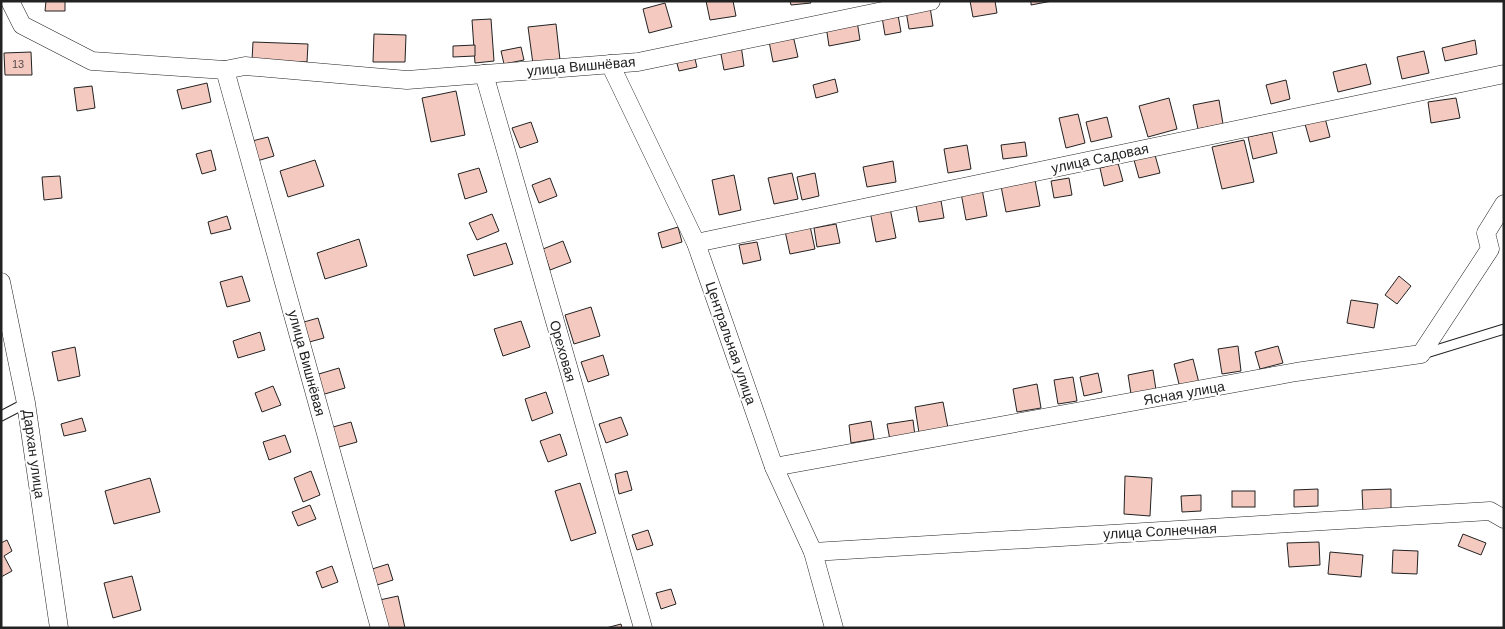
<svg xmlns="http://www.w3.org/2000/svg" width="1505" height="629" font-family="Helvetica,sans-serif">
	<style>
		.building { fill: #f3c9c0; stroke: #222 }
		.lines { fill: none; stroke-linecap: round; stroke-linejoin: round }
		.service-casing { stroke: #222; stroke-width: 11 }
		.minor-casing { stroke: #222; stroke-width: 19 }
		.service { stroke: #fff; stroke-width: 9 }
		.minor { stroke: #fff; stroke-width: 18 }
		.labels { text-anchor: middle; stroke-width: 4; stroke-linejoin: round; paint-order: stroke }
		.number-label { font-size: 11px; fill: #564c4a }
		.street-label { font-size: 14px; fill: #222; stroke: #fff }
	</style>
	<rect width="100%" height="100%" fill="#fff"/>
	<!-- building -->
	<g class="building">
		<polygon points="46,1 65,1 65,11 45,11"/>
		<polygon points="706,1 733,1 736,16 710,20"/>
		<polygon points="790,1 810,1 811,3 791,5"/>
		<polygon points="970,1 995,1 997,13 973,17"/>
		<polygon points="1031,1 1052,1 1031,5"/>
		<polygon points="665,3 672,27 649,33 643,9"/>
		<polygon points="930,7 933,26 909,29 906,11"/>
		<polygon points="898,15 901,32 885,35 882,17"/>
		<polygon points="491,19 494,61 475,63 472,20"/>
		<polygon points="857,21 860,40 829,46 826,26"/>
		<polygon points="556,24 560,60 533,64 528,27"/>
		<polygon points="792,31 798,57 773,62 768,36"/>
		<polygon points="374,34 406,35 405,62 373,62"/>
		<polygon points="1475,40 1477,54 1445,61 1442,48"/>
		<polygon points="253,42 308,44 307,62 252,60"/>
		<polygon points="475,45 475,56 453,57 453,46"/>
		<polygon points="741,45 744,66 724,70 720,49"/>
		<polygon points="521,47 524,60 504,64 501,51"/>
		<polygon points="693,51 697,67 679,71 675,56"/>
		<polygon points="1424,51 1429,73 1402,79 1397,57"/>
		<polygon points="31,52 32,75 5,75 4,53"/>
		<polygon points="1366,64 1371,84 1338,92 1333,72"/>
		<polygon points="835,79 838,92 816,98 813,85"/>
		<polygon points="1286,80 1290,99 1271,104 1266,85"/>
		<polygon points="207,83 211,102 182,109 177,90"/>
		<polygon points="92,86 95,108 77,111 74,88"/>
		<polygon points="456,91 465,135 431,142 422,98"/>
		<polygon points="1169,98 1177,129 1148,137 1139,106"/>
		<polygon points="1456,98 1460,118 1431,123 1428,102"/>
		<polygon points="1219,100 1223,124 1198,129 1193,105"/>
		<polygon points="1078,114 1085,143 1066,148 1059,118"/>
		<polygon points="1107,117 1112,137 1091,142 1086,122"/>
		<polygon points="1325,118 1330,137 1310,142 1305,124"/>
		<polygon points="531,122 538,142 520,148 512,128"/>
		<polygon points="1272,132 1277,153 1253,159 1248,137"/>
		<polygon points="268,137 274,156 257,161 252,141"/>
		<polygon points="1244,140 1254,182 1222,189 1212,147"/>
		<polygon points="1025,142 1027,156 1003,159 1001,145"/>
		<polygon points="967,145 971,169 948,173 944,149"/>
		<polygon points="211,150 216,170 202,174 196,154"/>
		<polygon points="1155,155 1160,173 1139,178 1134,160"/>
		<polygon points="315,160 324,186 288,197 280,171"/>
		<polygon points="893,161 896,182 867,187 863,167"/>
		<polygon points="1118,163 1123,181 1104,186 1100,168"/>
		<polygon points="479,168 487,192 465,199 458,174"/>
		<polygon points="792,173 798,199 774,204 768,178"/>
		<polygon points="815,173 819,196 802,200 797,177"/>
		<polygon points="734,175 741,210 719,215 712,180"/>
		<polygon points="1034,175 1040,206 1006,212 1000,181"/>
		<polygon points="60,176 62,198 44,200 42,177"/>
		<polygon points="550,178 557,196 539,203 532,185"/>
		<polygon points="1069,178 1072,195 1054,198 1051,181"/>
		<polygon points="982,189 987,216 966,220 961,193"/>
		<polygon points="940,195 944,218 919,222 915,200"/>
		<polygon points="890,208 896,238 876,242 870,211"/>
		<polygon points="492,214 499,231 477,240 469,223"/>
		<polygon points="227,216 231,229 211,234 208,222"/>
		<polygon points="836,224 840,243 817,247 814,228"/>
		<polygon points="810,226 815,249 790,254 785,231"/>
		<polygon points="678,227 682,242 662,248 658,233"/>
		<polygon points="359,239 367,266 325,279 317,253"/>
		<polygon points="563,241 571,262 550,270 543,249"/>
		<polygon points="757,242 761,260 743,264 739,245"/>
		<polygon points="506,243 513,264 474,276 467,255"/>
		<polygon points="242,276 250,301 227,307 220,282"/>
		<polygon points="1399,276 1411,286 1397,304 1385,295"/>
		<polygon points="1351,300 1378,304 1374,328 1347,323"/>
		<polygon points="591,307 600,336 574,344 565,315"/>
		<polygon points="318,318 324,338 302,344 297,324"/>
		<polygon points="521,321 530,347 503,356 494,329"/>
		<polygon points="260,332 265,350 238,358 233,341"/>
		<polygon points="1238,346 1241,371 1222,374 1218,349"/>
		<polygon points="1278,346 1283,363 1260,369 1255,352"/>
		<polygon points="75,347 80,376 58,381 52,352"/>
		<polygon points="603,355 609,375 588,382 581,362"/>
		<polygon points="1193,359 1199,383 1180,388 1174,364"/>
		<polygon points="339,368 345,388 318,396 312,376"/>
		<polygon points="1153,370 1156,390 1131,394 1128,375"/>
		<polygon points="1098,373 1102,392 1084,396 1080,377"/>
		<polygon points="1073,377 1077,401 1058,404 1054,380"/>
		<polygon points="1037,384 1041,408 1017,412 1013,389"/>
		<polygon points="273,386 281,405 262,412 255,393"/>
		<polygon points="546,392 553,413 532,421 525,399"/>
		<polygon points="943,402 948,428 919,433 915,407"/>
		<polygon points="621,417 628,435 606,443 599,424"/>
		<polygon points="82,418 86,431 64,436 61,424"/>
		<polygon points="913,420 915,436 890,440 887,424"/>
		<polygon points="871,421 874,439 851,443 849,425"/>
		<polygon points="351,422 357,442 332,449 326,429"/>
		<polygon points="560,434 567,455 548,462 540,441"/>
		<polygon points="285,435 291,452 269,460 263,442"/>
		<polygon points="311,471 320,495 303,502 294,478"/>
		<polygon points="627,471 632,490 619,494 615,474"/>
		<polygon points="1125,476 1152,478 1150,516 1124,514"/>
		<polygon points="150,478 160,512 114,524 105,491"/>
		<polygon points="580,483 596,533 571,541 555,491"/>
		<polygon points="1318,489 1318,506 1294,507 1294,490"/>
		<polygon points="1391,489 1391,512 1363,513 1362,490"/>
		<rect x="1232" y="491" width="23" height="16"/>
		<polygon points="1201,495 1201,511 1182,512 1181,496"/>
		<polygon points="310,505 316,519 298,526 292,512"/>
		<polygon points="648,530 653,545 637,550 632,535"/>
		<polygon points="1463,534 1486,543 1481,555 1458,546"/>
		<polygon points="7,540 12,551 4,556 12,571 1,577 1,543"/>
		<polygon points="1319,542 1320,565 1289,567 1287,543"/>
		<polygon points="1393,550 1418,551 1417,574 1392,573"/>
		<polygon points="1330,552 1363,555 1361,577 1328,574"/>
		<polygon points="388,564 393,580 374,586 369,570"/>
		<polygon points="332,566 338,582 322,588 316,572"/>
		<polygon points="132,576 141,610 113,618 104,583"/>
		<polygon points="671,589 676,604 661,609 656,593"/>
		<polygon points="398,596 405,628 381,628 375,601"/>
		<polygon points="621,624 622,628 606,628"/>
	</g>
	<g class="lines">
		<defs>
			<g id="service">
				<polyline points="1423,354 1504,329"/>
				<polyline points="1,416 26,403"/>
			</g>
			<g id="minor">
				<polyline points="10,1 22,25 92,61 225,70 245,66 407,80 638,62 931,1"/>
				<polyline points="610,64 696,243 774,467 813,552 834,628"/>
				<polyline points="225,70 380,628"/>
				<polyline points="484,74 643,628"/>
				<polyline points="696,243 1504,74"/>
				<polyline points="1,282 26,403 59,628"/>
				<polyline points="774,467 1296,372 1421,354 1490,249 1486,233 1504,204"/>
				<polyline points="813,552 1490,511 1504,519"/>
			</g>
		</defs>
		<!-- service casing -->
		<use href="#service" class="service-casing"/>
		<!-- minor casing -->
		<use href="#minor" class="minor-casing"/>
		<!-- service -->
		<use href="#service" class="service"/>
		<!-- minor -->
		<use href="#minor" class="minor"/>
	</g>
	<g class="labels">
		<!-- number labels -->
		<g class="number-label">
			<text x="18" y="68">13</text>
		</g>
		<!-- street labels -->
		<g class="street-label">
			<text transform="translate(581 66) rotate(-5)" y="5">улица Вишнёвая</text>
			<text transform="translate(1100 158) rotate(-12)" y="5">улица Садовая</text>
			<text transform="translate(731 343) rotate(71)" y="5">Центральная улица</text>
			<text transform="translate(563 351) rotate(74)" y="5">Ореховая</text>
			<text transform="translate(307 363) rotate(75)" y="5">улица Вишнёвая</text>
			<text transform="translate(1184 393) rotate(-10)" y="5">Ясная улица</text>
			<text transform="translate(34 454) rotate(82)" y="5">Дархан улица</text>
			<text transform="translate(1160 531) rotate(-3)" y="5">улица Солнечная</text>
		</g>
	</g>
	<!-- border -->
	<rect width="1505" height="629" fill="none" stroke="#222222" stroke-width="5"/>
</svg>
